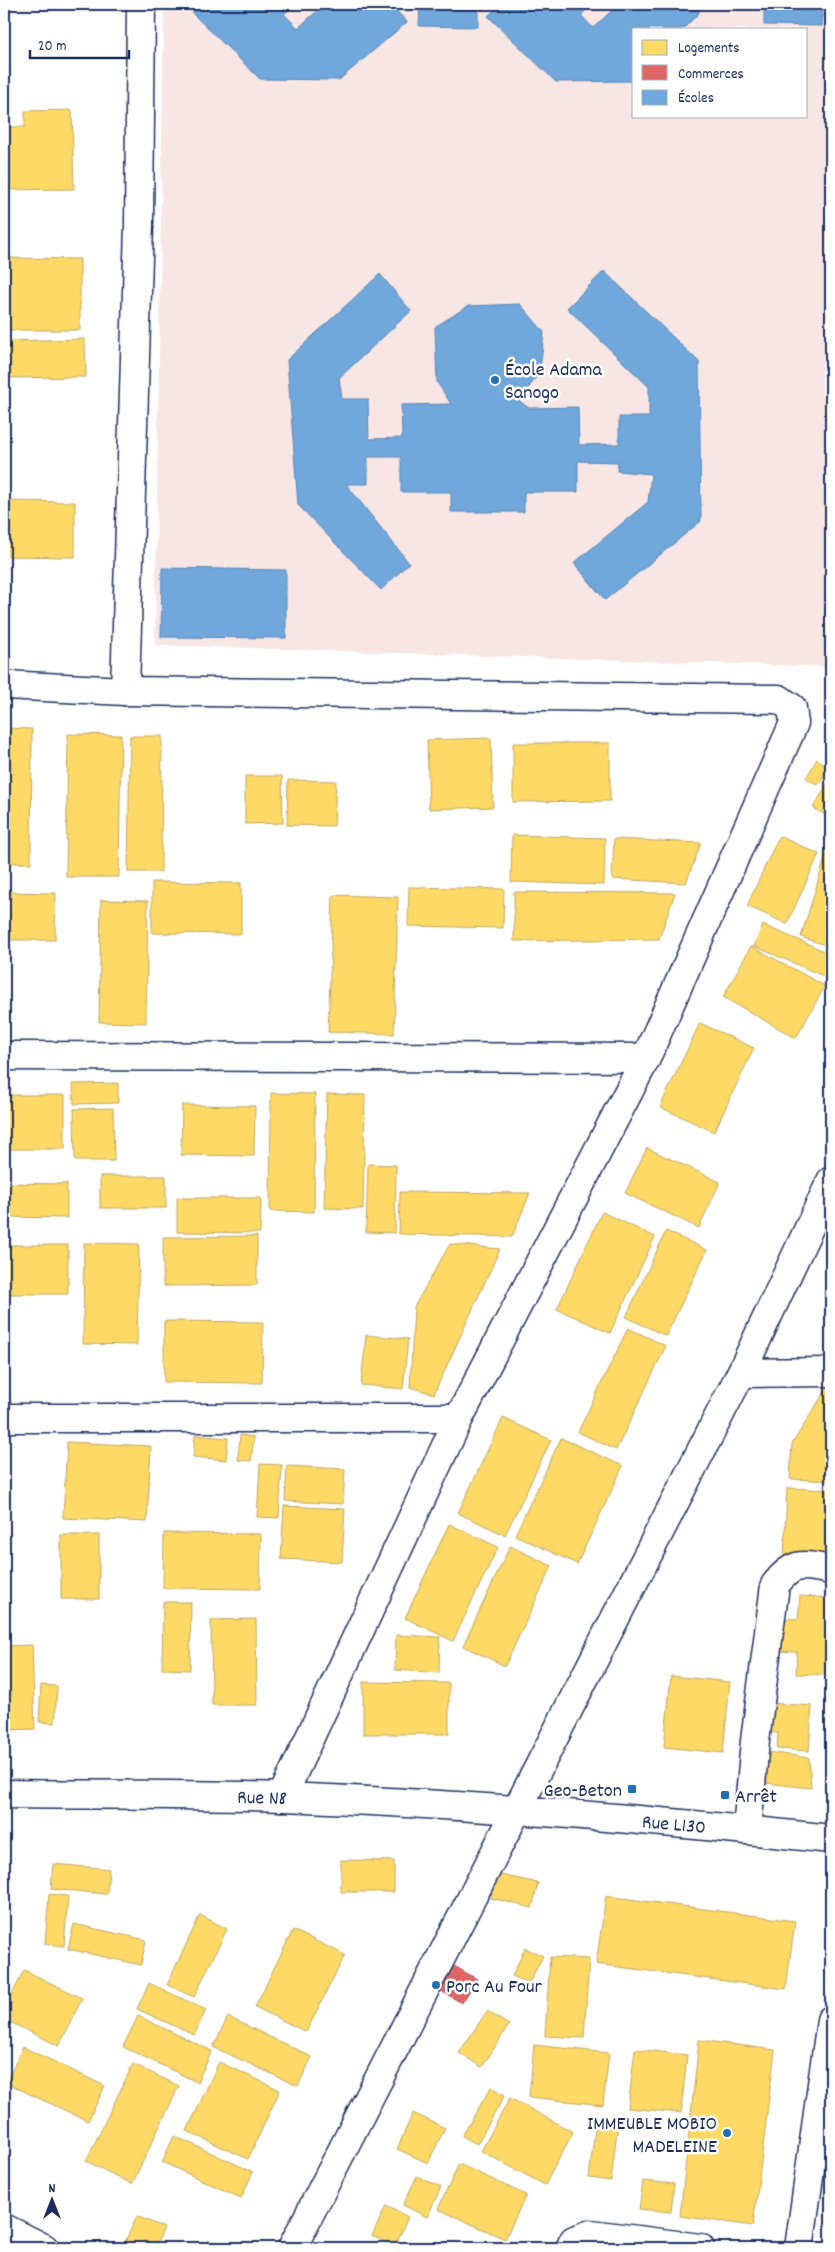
<svg xmlns="http://www.w3.org/2000/svg" width="835" height="2252" font-family="Dekko,sans-serif">
	<style>
		.built { fill: #f7e6e3; fill-rule: evenodd }
		.homes { fill: #ffd966; stroke: #bba664 }
		.shops { fill: #e06666; stroke: #a55664 }
		.schools { fill: #6fa8dc; stroke: #5684b6 }
		.lines { fill: none; stroke-linecap: round; stroke-linejoin: round }
		.minor-casing { stroke: #1b2f5e; stroke-width: 31 }
		.tertiary-casing { stroke: #1b2f5e; stroke-width: 31 }
		.minor { stroke: #fff; stroke-width: 28 }
		.tertiary { stroke: #fff; stroke-width: 28 }
		.poi-dot { fill: #1f6fb2; stroke: #fff; stroke-width: 2 }
		.labels { text-anchor: middle; stroke-width: 5; stroke-linejoin: round; paint-order: stroke }
		.poi-label { font-size: 20px; fill: #1b2f5e; stroke: #fff; text-anchor: start }
		.street-label { font-size: 20px; fill: #1b2f5e; stroke: #fff }
	</style>
	<rect width="100%" height="100%" fill="#fff"/>
	<filter id="ink" filterUnits="userSpaceOnUse"><feTurbulence type="fractalNoise" baseFrequency=".02" numOctaves="2"/><feDisplacementMap in="SourceGraphic" scale="10" xChannelSelector="R" yChannelSelector="G"/><feConvolveMatrix kernelMatrix="1 2 1 2 8 2 1 2 1" color-interpolation-filters="sRGB"/></filter>
	<g filter="url(#ink)">
		<!-- built -->
		<path class="built" d="M164,4H831V667L155,645ZM634,29H806V116H634Z"/>
		<!-- homes -->
		<g class="homes">
			<polygon points="4,20 5,100 4,100"/>
			<polygon points="72,110 74,189 4,190 4,127 25,127 25,111"/>
			<polygon points="4,258 80,259 80,330 4,330"/>
			<polygon points="85,339 86,377 4,378 4,341"/>
			<polygon points="4,501 75,502 75,557 4,556"/>
			<polygon points="4,728 32,729 31,863 4,863"/>
			<polygon points="68,734 121,735 119,877 66,877"/>
			<polygon points="130,736 162,736 161,872 128,872"/>
			<polygon points="491,738 493,807 429,809 427,740"/>
			<polygon points="513,743 610,743 610,801 513,802"/>
			<polygon points="817,759 829,767 818,785 806,778"/>
			<polygon points="245,776 282,776 283,823 245,824"/>
			<polygon points="831,778 831,818 813,808"/>
			<polygon points="288,780 336,781 334,826 287,825"/>
			<polygon points="512,835 605,838 604,885 511,882"/>
			<polygon points="779,836 819,854 787,924 747,906"/>
			<polygon points="614,839 701,843 686,883 612,879"/>
			<polygon points="829,845 831,845 831,947 801,937"/>
			<polygon points="152,882 241,883 241,934 152,933"/>
			<polygon points="409,887 504,889 503,928 408,926"/>
			<polygon points="4,892 56,893 55,940 4,940"/>
			<polygon points="514,892 675,893 659,939 514,941"/>
			<polygon points="333,895 398,897 394,1034 328,1032"/>
			<polygon points="101,900 148,901 146,1023 99,1022"/>
			<polygon points="763,925 831,954 831,969 828,978 754,946"/>
			<polygon points="751,946 825,986 796,1038 723,997"/>
			<polygon points="700,1023 754,1048 714,1132 660,1107"/>
			<polygon points="118,1083 118,1103 74,1104 73,1084"/>
			<polygon points="271,1093 315,1094 314,1212 270,1211"/>
			<polygon points="327,1094 365,1095 363,1209 324,1208"/>
			<rect x="4" y="1095" width="61" height="54"/>
			<polygon points="182,1105 255,1106 254,1156 181,1155"/>
			<polygon points="113,1108 114,1161 75,1161 74,1109"/>
			<polygon points="647,1148 720,1182 699,1228 625,1193"/>
			<polygon points="368,1164 396,1165 395,1233 366,1232"/>
			<rect x="100" y="1176" width="66" height="32"/>
			<polygon points="4,1183 67,1184 67,1218 4,1217"/>
			<polygon points="400,1192 530,1193 512,1237 399,1234"/>
			<polygon points="177,1198 261,1198 260,1233 177,1232"/>
			<polygon points="602,1212 655,1237 610,1333 557,1309"/>
			<polygon points="666,1231 707,1250 666,1336 626,1317"/>
			<polygon points="257,1236 257,1285 163,1286 163,1237"/>
			<polygon points="84,1243 139,1244 137,1345 83,1344"/>
			<polygon points="450,1244 500,1249 434,1394 410,1387 414,1307"/>
			<rect x="4" y="1245" width="64" height="49"/>
			<polygon points="164,1321 263,1322 262,1383 164,1382"/>
			<polygon points="628,1328 666,1346 616,1450 578,1432"/>
			<polygon points="366,1335 408,1339 403,1389 361,1385"/>
			<polygon points="831,1382 831,1481 790,1479 792,1444"/>
			<polygon points="503,1418 551,1440 505,1535 458,1513"/>
			<polygon points="195,1435 228,1438 226,1460 193,1457"/>
			<polygon points="240,1435 254,1437 251,1461 238,1460"/>
			<polygon points="561,1438 623,1466 577,1564 515,1535"/>
			<polygon points="67,1442 151,1446 147,1522 63,1518"/>
			<polygon points="260,1464 282,1465 279,1518 257,1517"/>
			<polygon points="287,1466 345,1469 343,1504 285,1501"/>
			<polygon points="787,1488 831,1490 831,1561 784,1558"/>
			<polygon points="284,1506 345,1509 342,1562 281,1559"/>
			<polygon points="449,1524 498,1547 453,1641 405,1618"/>
			<polygon points="164,1533 261,1534 260,1589 163,1588"/>
			<rect x="61" y="1535" width="38" height="64"/>
			<polygon points="510,1546 552,1566 505,1666 463,1646"/>
			<polygon points="800,1596 831,1598 827,1675 796,1674 797,1652 778,1651 780,1618 798,1619"/>
			<polygon points="163,1602 191,1602 190,1670 162,1669"/>
			<polygon points="256,1619 257,1705 212,1705 211,1620"/>
			<polygon points="396,1635 440,1637 439,1673 395,1670"/>
			<polygon points="32,1645 35,1729 4,1730 4,1646"/>
			<polygon points="671,1676 730,1682 723,1753 664,1747"/>
			<polygon points="363,1682 449,1683 449,1734 363,1734"/>
			<polygon points="41,1685 57,1686 55,1723 39,1722"/>
			<polygon points="768,1703 812,1706 809,1751 777,1749 778,1733 766,1732"/>
			<polygon points="761,1751 809,1758 811,1788 756,1782"/>
			<polygon points="341,1860 394,1861 394,1892 341,1892"/>
			<polygon points="53,1864 109,1869 107,1894 51,1889"/>
			<polygon points="496,1874 538,1883 532,1908 491,1898"/>
			<polygon points="49,1894 68,1896 64,1946 45,1944"/>
			<polygon points="606,1896 795,1921 786,1989 596,1964"/>
			<polygon points="200,1915 227,1929 194,1997 167,1985"/>
			<polygon points="74,1924 146,1940 141,1965 68,1949"/>
			<polygon points="293,1930 345,1955 306,2032 255,2007"/>
			<polygon points="525,1948 543,1956 529,1983 512,1976"/>
			<polygon points="550,1957 589,1959 584,2038 545,2036"/>
			<polygon points="24,1970 82,1998 59,2046 4,2019 4,2011"/>
			<polygon points="149,1983 206,2010 194,2035 137,2009"/>
			<polygon points="487,2011 509,2025 482,2067 459,2053"/>
			<polygon points="138,2016 212,2051 197,2082 123,2047"/>
			<polygon points="228,2017 312,2057 298,2086 213,2047"/>
			<polygon points="699,2040 775,2050 753,2226 680,2216"/>
			<polygon points="534,2045 609,2053 603,2105 529,2097"/>
			<polygon points="23,2047 105,2086 88,2121 6,2083"/>
			<polygon points="635,2049 687,2055 681,2113 628,2108"/>
			<polygon points="219,2062 280,2090 248,2159 187,2131"/>
			<polygon points="133,2064 179,2086 132,2184 86,2161"/>
			<polygon points="491,2087 505,2095 477,2144 462,2136"/>
			<polygon points="510,2098 573,2132 545,2185 481,2151"/>
			<polygon points="413,2113 445,2128 428,2163 397,2149"/>
			<polygon points="596,2121 618,2123 611,2181 589,2178"/>
			<polygon points="174,2136 253,2172 241,2198 162,2162"/>
			<polygon points="459,2164 526,2195 505,2239 438,2209"/>
			<polygon points="417,2176 441,2187 427,2217 403,2205"/>
			<polygon points="643,2181 674,2184 671,2212 639,2209"/>
			<polygon points="386,2206 408,2217 395,2246 372,2236"/>
			<polygon points="137,2216 164,2228 155,2248 132,2248 124,2244"/>
			<polygon points="208,2240 225,2248 204,2248"/>
		</g>
		<!-- shops -->
		<polygon class="shops" points="449,1963 477,1979 462,2003 434,1987"/>
		<!-- schools -->
		<g class="schools">
			<polygon points="193,4 296,4 284,14 298,28 325,4 390,4 407,22 339,80 260,79 193,14"/>
			<polygon points="420,4 478,4 478,27 419,26"/>
			<polygon points="501,4 593,4 581,15 593,28 619,4 698,4 699,13 683,29 634,29 633,81 556,82 488,16"/>
			<polygon points="764,4 822,4 822,26 764,25"/>
			<polygon points="604,271 699,362 701,521 605,600 574,563 648,502 651,474 617,471 618,462 578,461 578,492 524,492 524,512 451,512 451,492 401,492 401,457 368,457 368,484 346,484 409,563 381,590 298,505 287,360 380,274 411,311 339,378 342,399 368,399 369,439 402,438 401,405 451,404 437,382 435,327 468,306 520,304 544,332 540,372 519,401 529,408 578,407 579,445 619,444 619,417 649,417 649,387 567,308"/>
			<polygon points="162,568 286,570 286,638 161,637"/>
		</g>
		<g class="lines">
			<defs>
				<g id="minor">
					<polyline points="4,685 125,691 779,699 792,708 794,723 646,1058 459,1418 282,1797"/>
					<polyline points="125,691 139,225 141,4"/>
					<polyline points="4,1056 646,1058"/>
					<polyline points="741,1373 831,1372"/>
					<polyline points="4,1418 459,1418"/>
					<path d="M747,1830L755,1741L775,1585C794,1560 803,1565 831,1570"/>
					<polyline points="4,2228 44,2248"/>
					<polyline points="292,2248 741,1373 831,1181"/>
					<polyline points="570,2248 574,2240 591,2234 700,2248"/>
					<polyline points="799,2248 831,2020"/>
				</g>
				<g id="tertiary">
					<path id="s1" d="M4,1794C97,1795 190,1794 283,1797C466,1804 649,1819 831,1839"/>
				</g>
			</defs>
			<!-- minor casing -->
			<use href="#minor" class="minor-casing"/>
			<!-- tertiary casing -->
			<use href="#tertiary" class="tertiary-casing"/>
			<!-- minor -->
			<use href="#minor" class="minor"/>
			<!-- tertiary -->
			<use href="#tertiary" class="tertiary"/>
		</g>
	</g>
	<!-- markers -->
	<g class="poi-dot">
		<circle cx="495" cy="380" r="5"/>
		<rect x="627" y="1784" width="10" height="10" rx="2.5"/>
		<rect x="720" y="1790" width="10" height="10" rx="2.5"/>
		<circle cx="436" cy="1985" r="5"/>
		<circle cx="727" cy="2133" r="5"/>
	</g>
	<g class="labels">
		<!-- poi labels -->
		<g class="poi-label">
			<text x="505" y="375">École Adama<tspan x="505" dy="23">Sanogo</tspan></text>
			<text x="622" y="1796" text-anchor="end">Geo-Beton</text>
			<text x="735" y="1802">Arrêt</text>
			<text x="446" y="1992">Porc Au Four</text>
			<text x="717" y="2129" text-anchor="end">IMMEUBLE MOBIO<tspan x="717" dy="23">MADELEINE</tspan></text>
		</g>
		<!-- street labels -->
		<g class="street-label">
			<text dy="7" stroke="none"><textPath href="#s1" startOffset="258">Rue N8</textPath></text>
			<text dy="7" stroke="none"><textPath href="#s1" startOffset="671">Rue L130</textPath></text>
		</g>
	</g>
	<!-- margin -->
	<rect width="835" height="2252" fill="none" stroke="#fff" stroke-width="20"/>
	<rect x="10" y="10" width="815" height="2232" fill="none" stroke="#1b2f5e" stroke-width="2" filter="url(#ink)"/>
	<!-- legend -->
	<rect x="632" y="28" width="175" height="90" fill="#ffffff" stroke="#a4acbf"/>
	<rect x="642" y="40" width="25" height="15" fill="#ffd966" stroke="#a4acbf"/>
	<text x="678" y="52" font-size="15" fill="#1b2f5e">Logements</text>
	<rect x="642" y="65" width="25" height="15" fill="#e06666" stroke="#a4acbf"/>
	<text x="678" y="78" font-size="15" fill="#1b2f5e">Commerces</text>
	<rect x="642" y="90" width="25" height="15" fill="#6fa8dc" stroke="#a4acbf"/>
	<text x="678" y="102" font-size="15" fill="#1b2f5e">Écoles</text>
	<!-- north arrow -->
	<g transform="translate(52 2200)" stroke="#ffffff" stroke-width="4" paint-order="stroke">
	<path d="M0-4L9 19L0 12L-9 19Z" fill="#1b2f5e"/>
	<text y="-8" font-size="14" font-weight="bold" text-anchor="middle" fill="#1b2f5e">N</text>
	</g>
	<!-- scale -->
	<path d="M30 50v8h99v-8" fill="none" stroke="#1b2f5e" stroke-width="2.5"/>
	<text x="38" y="50" font-size="15" fill="#1b2f5e" stroke="#ffffff" stroke-width="4" paint-order="stroke">20 m</text>
</svg>
